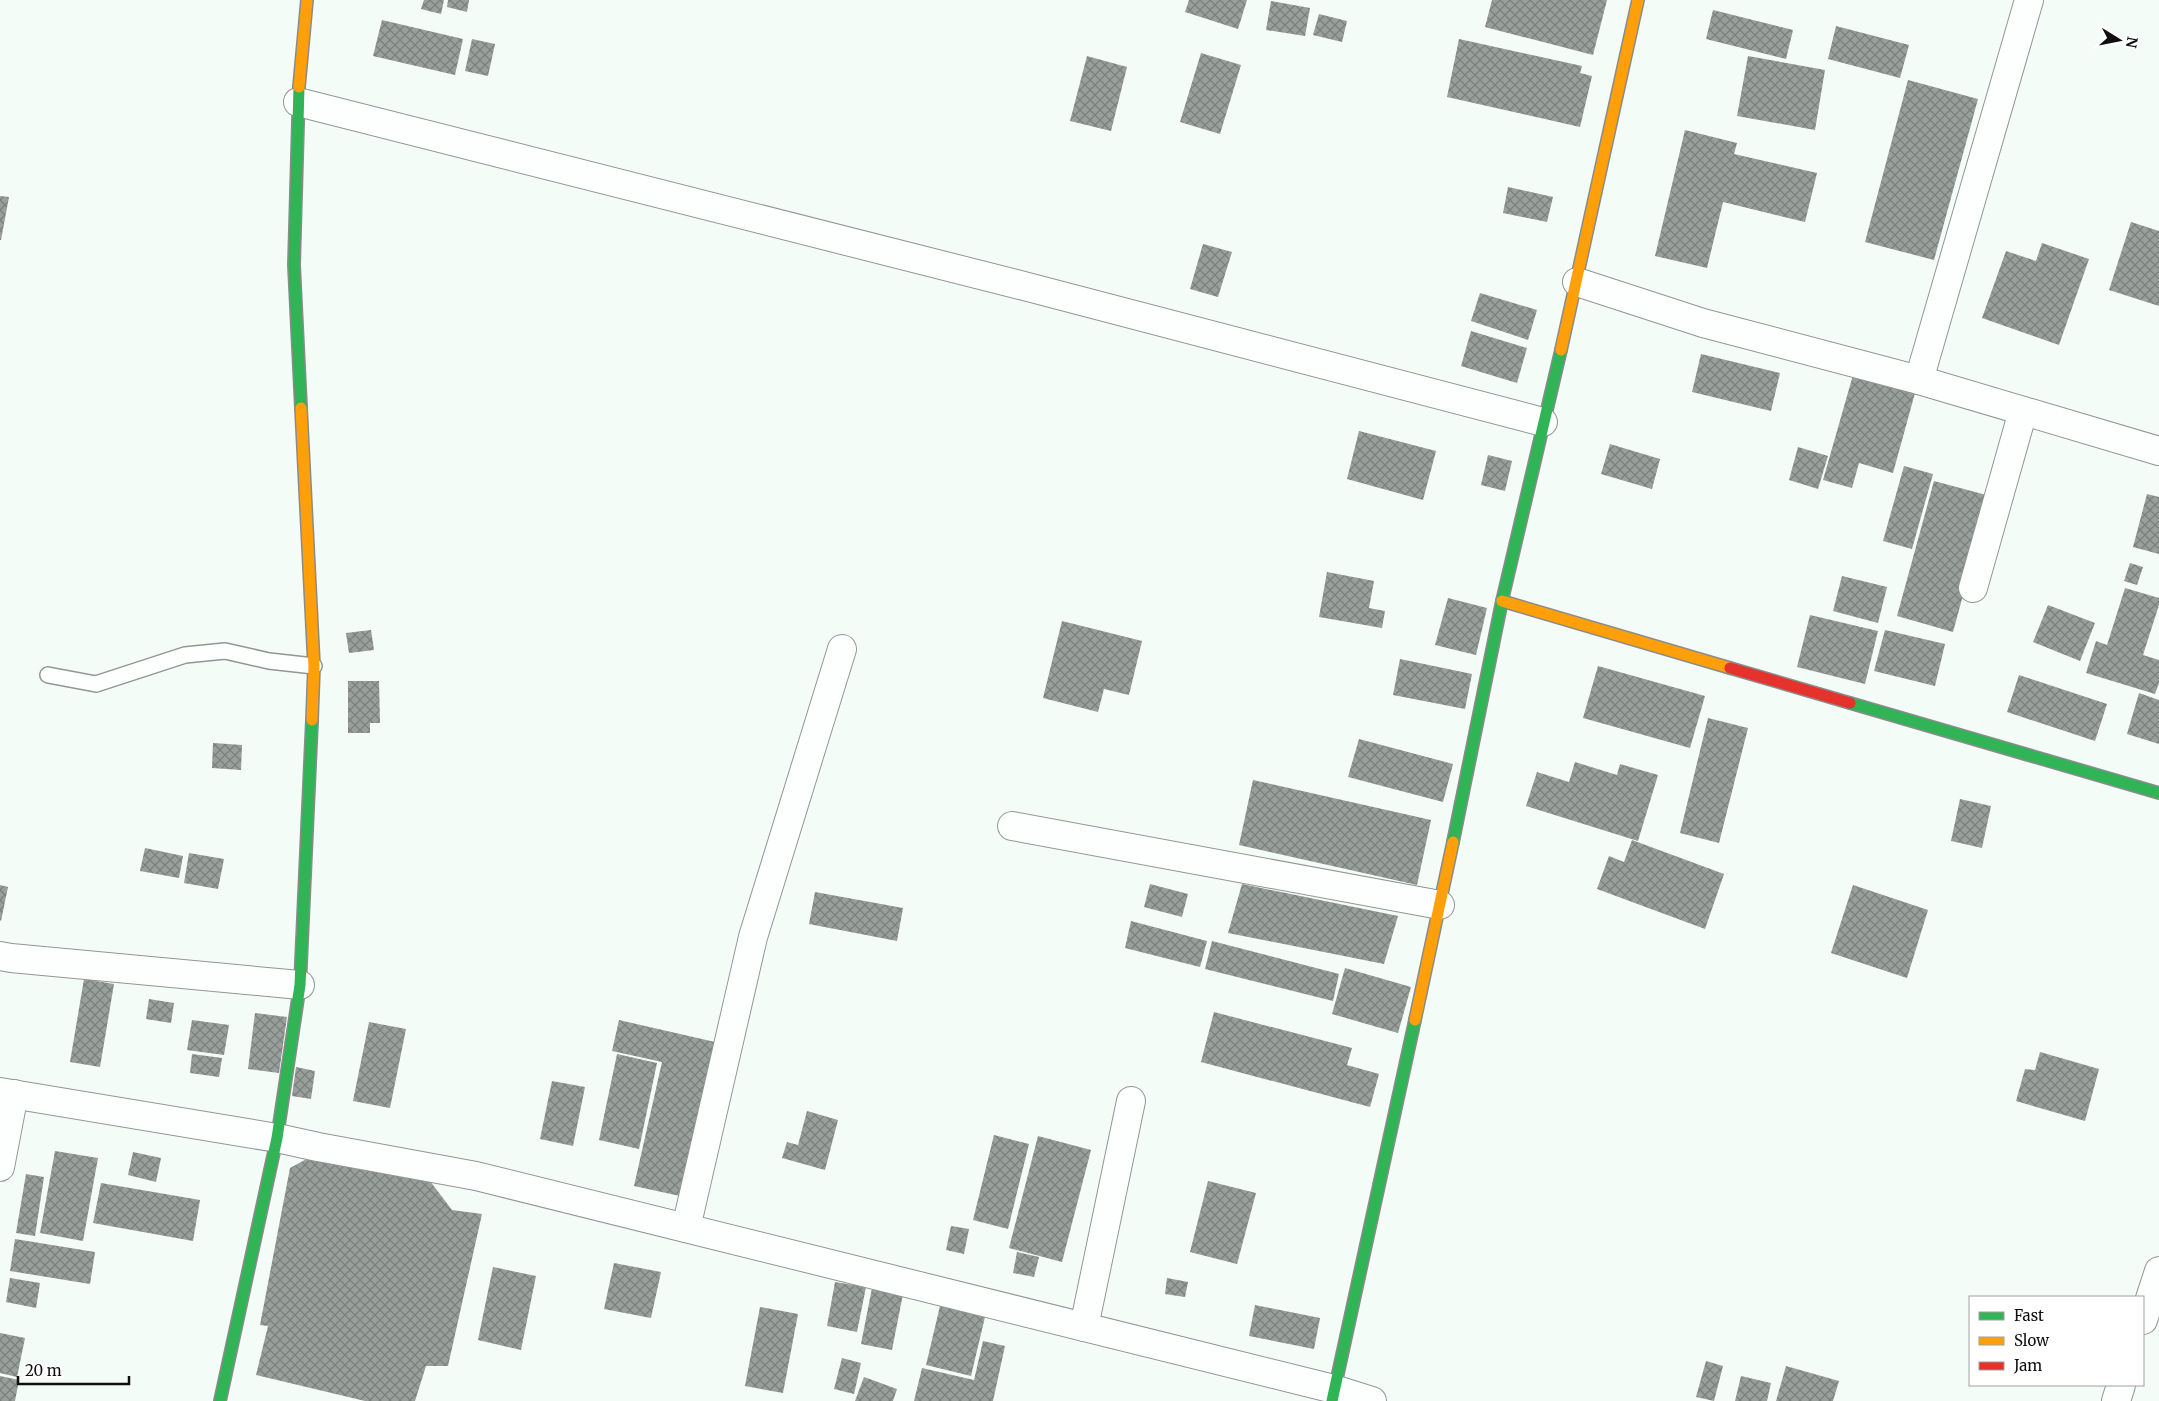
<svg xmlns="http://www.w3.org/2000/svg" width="2159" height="1401" font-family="Merriweather,serif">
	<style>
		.building { fill: url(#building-cross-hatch) }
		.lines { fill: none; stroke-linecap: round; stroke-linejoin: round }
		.lane-casing { stroke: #929694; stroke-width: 18 }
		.street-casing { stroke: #929694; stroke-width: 30 }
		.fast-casing { stroke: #898c8b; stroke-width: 14 }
		.slow-casing { stroke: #898c8b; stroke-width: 14 }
		.jam-casing { stroke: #898c8b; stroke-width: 14 }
		.lane { stroke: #fdfffe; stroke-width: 15 }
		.street { stroke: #fdfffe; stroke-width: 28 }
		.fast { stroke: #30b455; stroke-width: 11 }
		.slow { stroke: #ff9f0a; stroke-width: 11 }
		.jam { stroke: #e5322d; stroke-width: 11 }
	</style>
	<defs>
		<pattern id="building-cross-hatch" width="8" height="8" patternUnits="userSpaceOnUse" patternTransform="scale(1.25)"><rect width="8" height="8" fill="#999f9b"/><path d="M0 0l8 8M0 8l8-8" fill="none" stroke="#7b807d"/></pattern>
	</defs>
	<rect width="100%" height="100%" fill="#f4fcf8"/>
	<!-- building -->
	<g class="building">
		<polygon points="424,0 444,0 441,14 421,9"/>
		<polygon points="448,0 469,0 467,12 447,7"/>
		<polygon points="1189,0 1247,0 1238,29 1185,12"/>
		<polygon points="1492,0 1607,0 1593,55 1485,27"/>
		<polygon points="1271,1 1310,8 1305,36 1266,30"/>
		<polygon points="1713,10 1793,30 1786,59 1706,39"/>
		<polygon points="1319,14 1347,21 1342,42 1313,35"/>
		<polygon points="382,20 463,39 455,75 373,56"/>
		<polygon points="1836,26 1909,45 1900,78 1828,59"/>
		<polygon points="472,39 495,44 488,76 465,71"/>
		<polygon points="1459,39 1582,66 1580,73 1592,76 1580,127 1447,97"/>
		<polygon points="1201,53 1241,65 1220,134 1180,122"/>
		<polygon points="1087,56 1127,67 1111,131 1070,121"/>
		<polygon points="1748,56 1825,70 1815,130 1737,116"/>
		<polygon points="1908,80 1978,99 1934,260 1865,242"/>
		<polygon points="1685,130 1737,143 1734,154 1817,173 1805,222 1723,202 1707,268 1655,256"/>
		<polygon points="1508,187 1553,197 1547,222 1503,213"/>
		<polygon points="0,196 9,197 1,240 0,240"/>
		<polygon points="2131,222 2159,231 2159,306 2109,290"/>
		<polygon points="2042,243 2089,259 2059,345 1982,318 2006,251 2036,261"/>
		<polygon points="1203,244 1232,252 1218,297 1190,289"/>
		<polygon points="1480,293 1537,310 1528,340 1471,321"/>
		<polygon points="1471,331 1527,348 1517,383 1461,366"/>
		<polygon points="1701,354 1780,373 1771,411 1692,392"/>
		<polygon points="1853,375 1915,393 1893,473 1859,463 1852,488 1823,480"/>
		<polygon points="1359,431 1436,451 1423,500 1347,479"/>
		<polygon points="1610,444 1660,459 1652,489 1601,474"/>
		<polygon points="1798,447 1828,456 1818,489 1789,480"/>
		<polygon points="1488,455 1512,461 1505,491 1481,485"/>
		<polygon points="1904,466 1933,474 1912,549 1883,541"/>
		<polygon points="1934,481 1990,496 1953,632 1897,616"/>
		<polygon points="2147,494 2159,497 2159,554 2133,547"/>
		<polygon points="2130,563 2143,567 2137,585 2124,581"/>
		<polygon points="1327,572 1374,581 1369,608 1385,611 1382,628 1319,617"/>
		<polygon points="1842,576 1887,587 1878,623 1833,611"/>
		<polygon points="2125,588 2159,598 2159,605 2143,655 2159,660 2159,683 2155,694 2086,673 2096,641 2107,645"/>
		<polygon points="1448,598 1487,608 1476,655 1435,645"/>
		<polygon points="2048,605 2095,623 2080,661 2033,642"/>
		<polygon points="1810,615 1878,631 1865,684 1797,667"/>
		<polygon points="1062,621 1142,641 1129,695 1104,689 1098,712 1043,698"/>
		<polygon points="371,630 374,650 349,653 346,633"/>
		<polygon points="1885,630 1945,644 1935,686 1874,671"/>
		<polygon points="1400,659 1472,674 1465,709 1393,695"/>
		<polygon points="1598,666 1705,696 1690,748 1583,718"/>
		<polygon points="2019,675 2107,704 2095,741 2007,712"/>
		<polygon points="348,681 379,681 380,723 370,723 370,733 348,733"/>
		<polygon points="2139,693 2159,700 2159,744 2127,734"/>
		<polygon points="1708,718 1748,728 1719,843 1680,833"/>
		<polygon points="1359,739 1453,764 1443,802 1348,777"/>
		<polygon points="213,743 242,745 241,770 212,768"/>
		<polygon points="1575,762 1617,775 1620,764 1658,775 1638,841 1526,806 1537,772 1569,782"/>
		<polygon points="1253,780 1431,820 1417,885 1239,845"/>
		<polygon points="1960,799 1991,806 1982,848 1951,841"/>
		<polygon points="1632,840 1724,874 1705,929 1597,889 1609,856 1624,862"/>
		<polygon points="145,848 183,856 179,878 140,871"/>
		<polygon points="189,853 224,859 218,889 184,883"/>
		<polygon points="1150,884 1188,894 1182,917 1144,907"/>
		<polygon points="1242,884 1398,916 1384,964 1228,933"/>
		<polygon points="0,885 8,887 1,921 0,920"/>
		<polygon points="1853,885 1928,910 1907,978 1831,953"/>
		<polygon points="815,892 903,908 897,941 809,924"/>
		<polygon points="1131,921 1207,941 1200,967 1125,948"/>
		<polygon points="1212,941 1339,974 1333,1001 1205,969"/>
		<polygon points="1345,968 1411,987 1398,1033 1332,1014"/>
		<polygon points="84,979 114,984 100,1067 70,1062"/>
		<polygon points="149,999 174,1003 171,1023 146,1019"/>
		<polygon points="1214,1012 1352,1048 1347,1065 1379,1074 1370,1107 1201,1062"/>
		<polygon points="255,1013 287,1017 279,1073 248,1069"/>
		<polygon points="192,1020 229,1025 224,1055 187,1050"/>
		<polygon points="619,1020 715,1042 680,1196 634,1186 662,1062 612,1051"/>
		<polygon points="369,1022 406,1029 390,1108 353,1101"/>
		<polygon points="2040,1052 2099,1069 2085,1121 2016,1101 2025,1069 2035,1070"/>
		<polygon points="192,1054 222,1058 219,1077 190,1073"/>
		<polygon points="617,1054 657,1063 639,1149 599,1140"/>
		<polygon points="296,1067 315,1071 311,1099 292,1096"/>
		<polygon points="552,1081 585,1087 573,1146 540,1139"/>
		<polygon points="807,1111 838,1120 825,1170 782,1158 787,1142 798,1145"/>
		<polygon points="994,1135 1029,1144 1008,1229 973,1220"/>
		<polygon points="1038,1136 1091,1150 1062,1262 1009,1248"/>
		<polygon points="55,1151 98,1158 83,1241 40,1233"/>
		<polygon points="133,1152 161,1158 156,1182 128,1175"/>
		<polygon points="312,1156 430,1181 452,1210 482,1214 448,1366 426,1366 415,1401 365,1401 256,1375 268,1326 260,1325 290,1168"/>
		<polygon points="26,1174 44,1177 35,1236 16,1233"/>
		<polygon points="1208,1181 1256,1193 1237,1264 1190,1252"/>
		<polygon points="101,1183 200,1200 193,1241 93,1223"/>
		<polygon points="951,1226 969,1229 964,1254 946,1250"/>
		<polygon points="15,1239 95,1252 90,1284 10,1271"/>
		<polygon points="1017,1252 1039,1257 1034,1277 1013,1273"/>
		<polygon points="614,1263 661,1272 651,1318 604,1309"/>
		<polygon points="493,1267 536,1276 521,1350 478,1340"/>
		<polygon points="10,1278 40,1283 36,1308 6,1302"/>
		<polygon points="1167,1278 1188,1282 1185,1297 1165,1294"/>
		<polygon points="835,1282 866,1287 857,1332 827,1326"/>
		<polygon points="872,1288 903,1294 892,1350 861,1344"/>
		<polygon points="1255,1305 1320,1318 1314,1349 1249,1336"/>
		<polygon points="940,1306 985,1317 971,1376 926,1365"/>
		<polygon points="760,1307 798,1314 783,1393 745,1386"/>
		<polygon points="0,1333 25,1338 17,1377 0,1373"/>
		<polygon points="983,1341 1005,1346 993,1401 914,1401 922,1368 974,1380"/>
		<polygon points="842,1358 861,1363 854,1394 834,1389"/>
		<polygon points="1706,1361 1723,1366 1714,1401 1696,1397"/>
		<polygon points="1786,1366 1839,1381 1833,1401 1776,1401"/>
		<polygon points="0,1376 19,1380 15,1401 0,1401"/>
		<polygon points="1741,1376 1771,1383 1767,1401 1735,1401"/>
		<polygon points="864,1377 897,1389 893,1401 855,1401"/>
	</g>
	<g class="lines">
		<defs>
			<polyline id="lane" points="48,675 96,684 185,655 225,651 269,661 314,666"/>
			<g id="street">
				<polyline points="298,102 1024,286 1543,422"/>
				<polyline points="1577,282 1703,323 1919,380 2159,451"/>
				<polyline points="1919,380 2029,0"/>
				<polyline points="1973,588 2023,411"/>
				<polyline points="1012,826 1440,905"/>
				<polyline points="0,956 11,958 300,985"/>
				<polyline points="0,1092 277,1138 318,1147 476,1176 1334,1389 1372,1401"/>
				<polyline points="0,1167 14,1094"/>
				<polyline points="686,1228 753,937 842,649"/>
				<polyline points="2143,1320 2159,1271"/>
				<polyline points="1084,1327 1131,1101"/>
				<polyline points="2116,1401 2121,1385"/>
			</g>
			<g id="fast">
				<polyline points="299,87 294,265 301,408"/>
				<polyline points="1850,703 2159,793"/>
				<polyline points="1453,842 1502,601 1561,350"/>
				<polyline points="220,1401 277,1138 300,985 312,720"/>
				<polyline points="1332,1401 1415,1020"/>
			</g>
			<g id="slow">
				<polyline points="299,87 307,0"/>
				<polyline points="1561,350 1638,0"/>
				<polyline points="301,408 314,666 312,720"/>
				<polyline points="1502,601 1730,668"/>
				<polyline points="1415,1020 1453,842"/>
			</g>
			<polyline id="jam" points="1730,668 1850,703"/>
		</defs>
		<!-- lane casing -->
		<use href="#lane" class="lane-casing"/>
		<!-- street casing -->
		<use href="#street" class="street-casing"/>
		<!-- fast casing -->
		<use href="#fast" class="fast-casing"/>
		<!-- slow casing -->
		<use href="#slow" class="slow-casing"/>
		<!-- jam casing -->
		<use href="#jam" class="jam-casing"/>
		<!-- lane -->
		<use href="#lane" class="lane"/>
		<!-- street -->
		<use href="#street" class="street"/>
		<!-- fast -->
		<use href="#fast" class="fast"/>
		<!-- slow -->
		<use href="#slow" class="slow"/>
		<!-- jam -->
		<use href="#jam" class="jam"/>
	</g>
	<!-- legend -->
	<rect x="1969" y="1296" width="175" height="90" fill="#ffffff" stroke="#9f9f9f"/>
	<rect x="1979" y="1312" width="25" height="8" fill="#30b455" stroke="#9f9f9f"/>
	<text x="2014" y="1321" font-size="15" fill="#0f0f0f">Fast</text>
	<rect x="1979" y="1337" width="25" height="8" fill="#ff9f0a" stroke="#9f9f9f"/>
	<text x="2014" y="1346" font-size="15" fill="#0f0f0f">Slow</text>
	<rect x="1979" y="1362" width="25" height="8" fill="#e5322d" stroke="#9f9f9f"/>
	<text x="2014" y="1371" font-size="15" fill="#0f0f0f">Jam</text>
	<!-- north arrow -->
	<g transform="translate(2119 40) rotate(100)" stroke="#ffffff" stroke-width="4" paint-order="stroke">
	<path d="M0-4L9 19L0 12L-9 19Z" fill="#0f0f0f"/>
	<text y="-8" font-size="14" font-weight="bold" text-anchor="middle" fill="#0f0f0f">N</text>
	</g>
	<!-- scale -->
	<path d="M18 1376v8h111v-8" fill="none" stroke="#0f0f0f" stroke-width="2.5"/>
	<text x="25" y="1376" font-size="15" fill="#0f0f0f" stroke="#ffffff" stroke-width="4" paint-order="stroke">20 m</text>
</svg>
